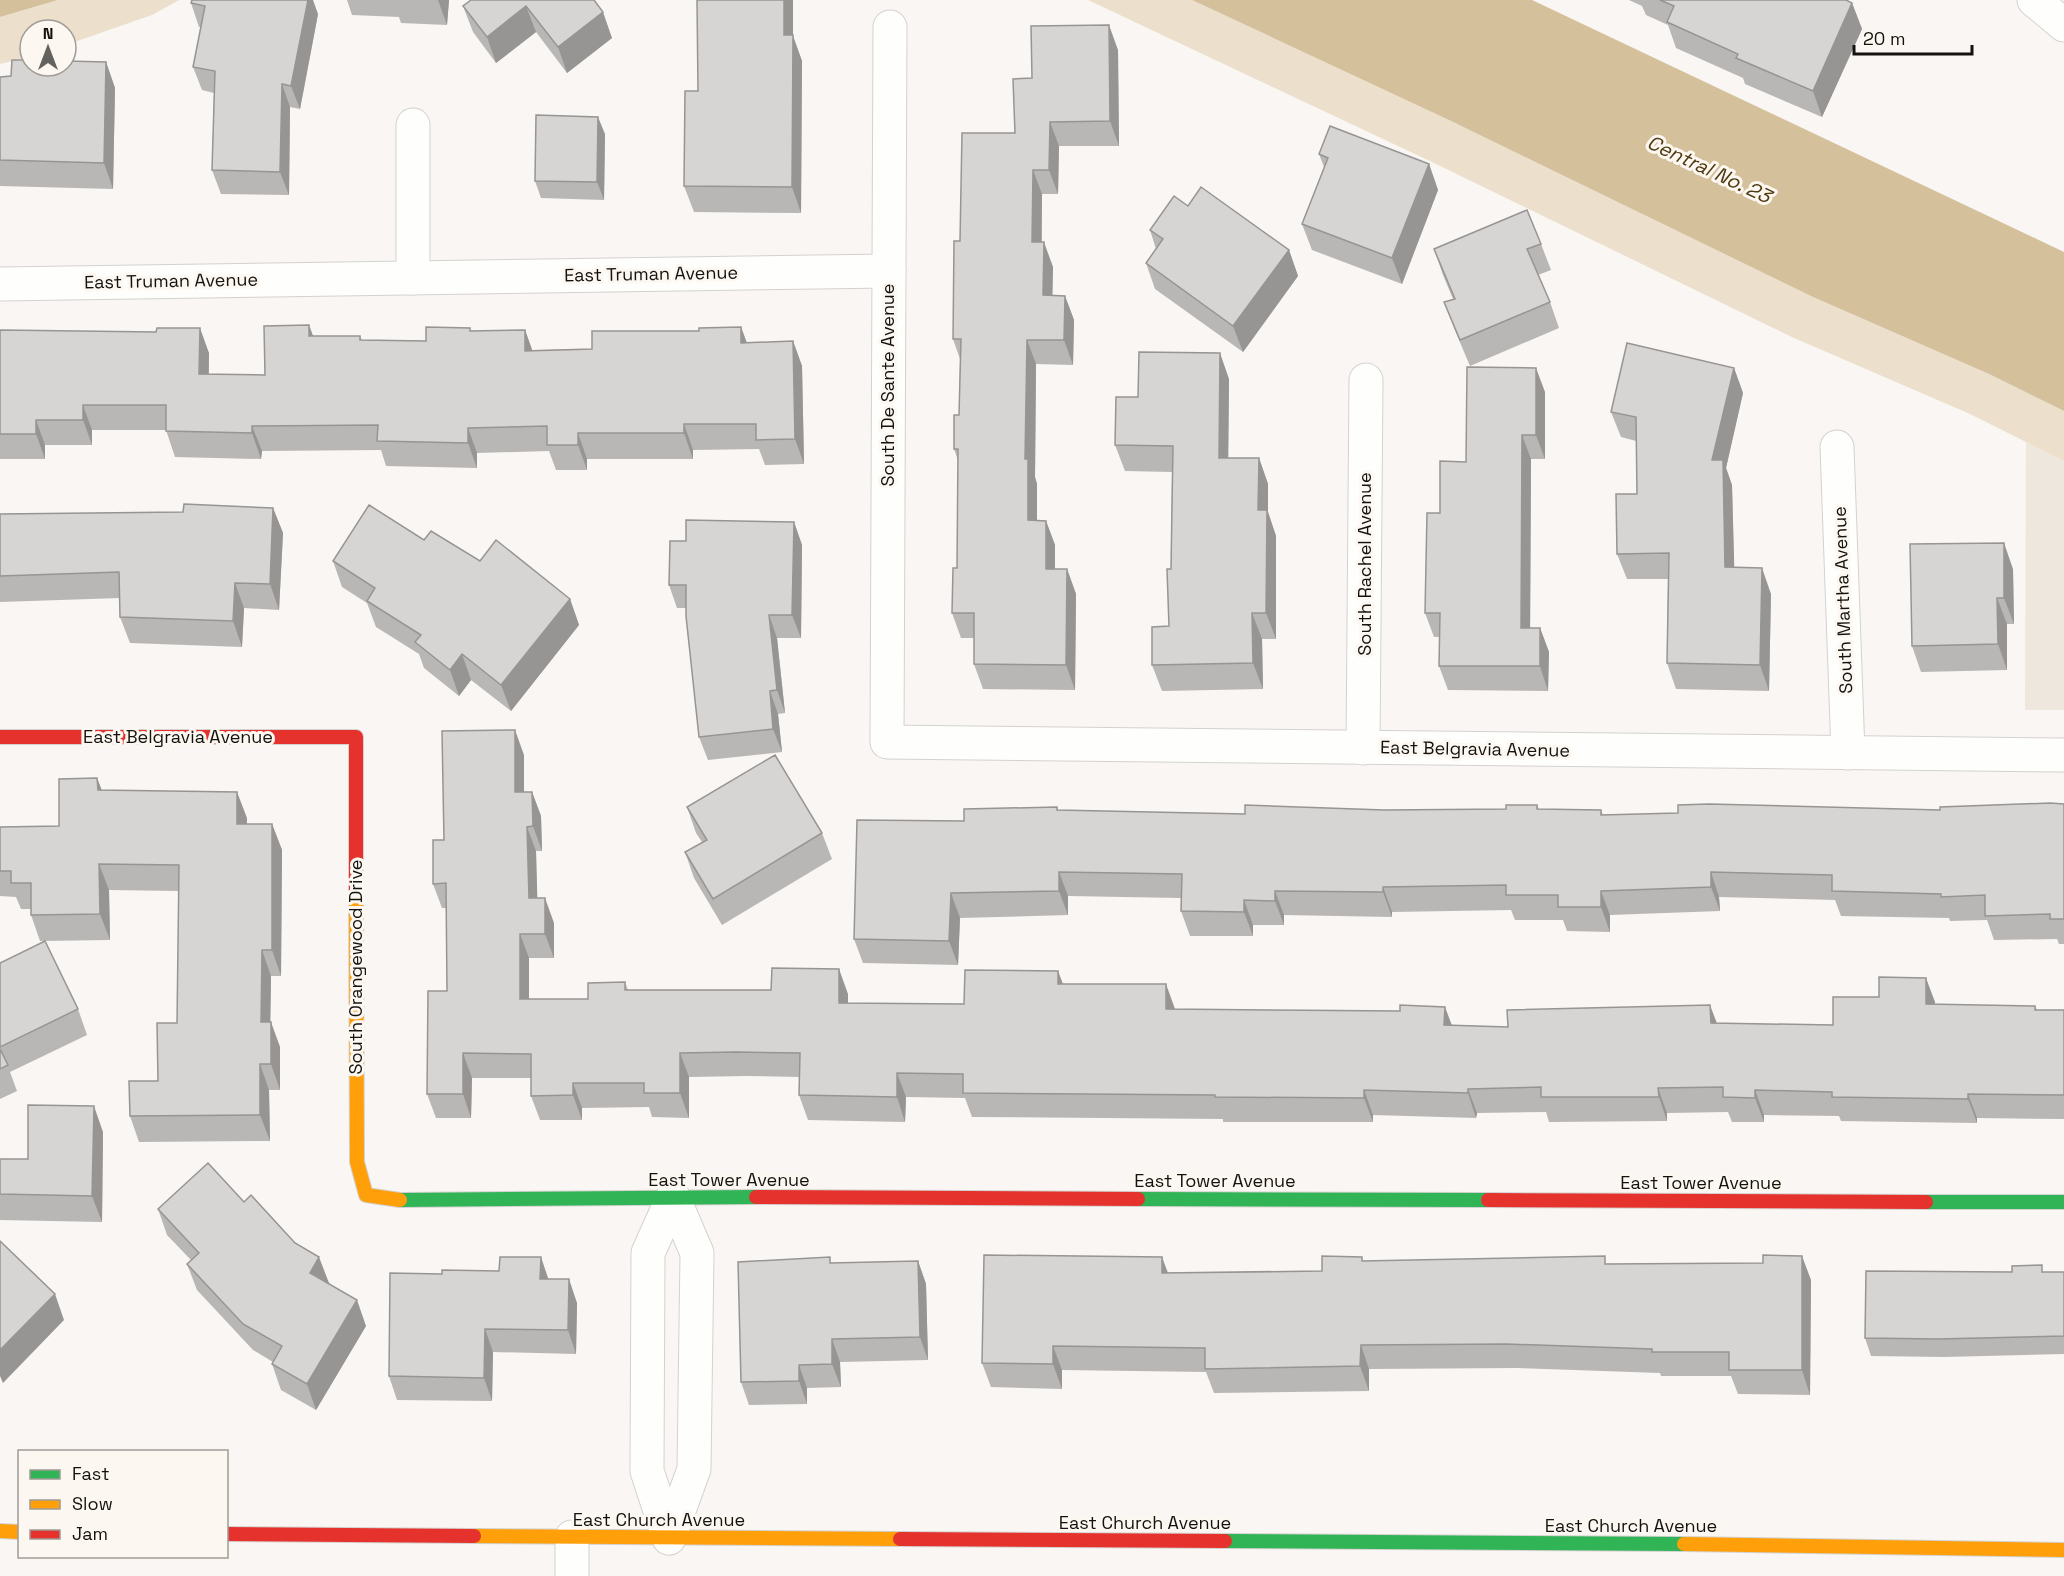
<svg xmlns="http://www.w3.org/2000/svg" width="2064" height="1576" font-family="'Space Grotesk',sans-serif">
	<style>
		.built { fill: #ede7de }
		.green { fill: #ece0cc }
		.water { fill: #d5c09c }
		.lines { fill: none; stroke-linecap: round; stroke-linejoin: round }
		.street-casing { stroke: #d4d2d0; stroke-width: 35 }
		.fast-casing { stroke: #d4d2d0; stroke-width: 16 }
		.slow-casing { stroke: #d4d2d0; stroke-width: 16 }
		.jam-casing { stroke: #d4d2d0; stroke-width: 16 }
		.street { stroke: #fefefd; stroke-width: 33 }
		.fast { stroke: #30b455; stroke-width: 14 }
		.slow { stroke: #ff9f0a; stroke-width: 14 }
		.jam { stroke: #e5322d; stroke-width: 14 }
		.wall { fill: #b9b7b5 }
		.shaded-wall { fill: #969594 }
		.building { fill: #d7d5d3; stroke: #969594; stroke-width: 1.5 }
		.labels { text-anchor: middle; stroke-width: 6; stroke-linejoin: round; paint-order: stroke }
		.street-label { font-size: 18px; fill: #13120f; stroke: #fcf7f0 }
		.water-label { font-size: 20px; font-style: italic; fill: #4e3911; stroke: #fcf7f0 }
	</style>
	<rect width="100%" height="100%" fill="#f9f6f3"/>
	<!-- built -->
	<polygon class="built" points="2026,442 2064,461 2064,710 2025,710"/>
	<!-- green -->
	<g class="green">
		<polygon points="58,0 179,0 152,15 66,45 66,30 30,30 30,57 0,64 0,17"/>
		<polygon points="1088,0 1192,0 1451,121 1813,297 1989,374 2064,411 2064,461 1970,414 1794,338 1432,162"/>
	</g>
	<!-- water -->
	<g class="water">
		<polygon points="0,0 58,0 0,17"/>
		<polygon points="1192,0 1532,0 2064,252 2064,411 1989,374 1813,297 1451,121"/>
	</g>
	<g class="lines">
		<defs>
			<g id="street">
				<polyline points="2034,0 2064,25"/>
				<polyline points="890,27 887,742 2064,755"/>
				<polyline points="413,125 413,278"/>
				<polyline points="0,284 889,271"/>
				<polyline points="1837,447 1848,753"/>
				<polyline points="1363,748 1366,380"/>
				<polyline points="572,1537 572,1576"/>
				<polyline points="669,1538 694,1469 697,1253 673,1197"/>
				<polyline points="669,1538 647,1471 648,1253 673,1197"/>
			</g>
			<g id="fast">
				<polyline points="1138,1199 1488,1200"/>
				<polyline points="400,1200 756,1197"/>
				<polyline points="1926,1202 2064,1202"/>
				<polyline points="1225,1541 1684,1544"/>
			</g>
			<g id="slow">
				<polyline points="356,890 357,1162 366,1195 400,1200"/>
				<polyline points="0,1531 20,1532"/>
				<polyline points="474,1536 900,1539"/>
				<polyline points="1684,1544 2064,1550"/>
			</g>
			<g id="jam">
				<polyline points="0,737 356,737 356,890"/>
				<polyline points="756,1197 1138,1199"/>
				<polyline points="1488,1200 1926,1202"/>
				<polyline points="226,1534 474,1536"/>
				<polyline points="900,1539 1225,1541"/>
			</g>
		</defs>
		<!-- street casing -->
		<use href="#street" class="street-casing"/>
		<!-- fast casing -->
		<use href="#fast" class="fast-casing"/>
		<!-- slow casing -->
		<use href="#slow" class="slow-casing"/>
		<!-- jam casing -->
		<use href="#jam" class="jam-casing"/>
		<!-- street -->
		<use href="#street" class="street"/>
		<!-- fast -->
		<use href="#fast" class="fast"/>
		<!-- slow -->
		<use href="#slow" class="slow"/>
		<!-- jam -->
		<use href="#jam" class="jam"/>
	</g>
	<!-- wall -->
	<g class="wall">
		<polygon points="347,0 449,0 447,25 401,23 399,17 352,15"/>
		<polygon points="594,0 612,38 567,73 536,32 496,63 473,32 463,6"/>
		<polygon points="1629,0 1846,0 1852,3 1862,29 1822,117 1745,84 1743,78 1676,48 1668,25 1646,15 1642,6"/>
		<polygon points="191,3 318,14 300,109 290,107 289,195 221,194 212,170 214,93 202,90 193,67 201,27 199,27"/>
		<polygon points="793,36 802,61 801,213 694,212 684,186 698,91"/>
		<polygon points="1118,50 1119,146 1059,146 1058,194 1042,194 1042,242 1053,267 1052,295 1065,296 1074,320 1073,365 1036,364 1035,477 1037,484 1037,520 1046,521 1055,545 1055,569 1067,569 1076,594 1075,690 983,689 974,664 974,638 961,638 952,613 957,568 958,460 954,449 959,415 960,359 953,339 960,241 1015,133 1032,78"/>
		<polygon points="106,62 115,88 113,189 0,186 0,77 11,76"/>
		<polygon points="605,134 604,200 541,198 535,181"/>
		<polygon points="1319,154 1429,164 1438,190 1402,284 1312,250 1302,224 1324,167"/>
		<polygon points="1188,206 1289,250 1298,276 1243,352 1155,289 1146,263 1156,249 1150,230"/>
		<polygon points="1541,244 1551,270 1538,275 1550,302 1559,328 1470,366 1454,328 1444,302 1453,299 1443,275 1434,249"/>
		<polygon points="309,325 313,336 360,336 362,340 426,341 471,331 525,330 532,350 592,349 699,331 741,327 747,343 793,341 802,366 804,464 765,465 759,449 693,450 693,459 587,459 587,470 556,470 549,451 477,453 477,468 386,466 381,450 262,451 261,459 175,457 166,430 92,430 92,445 45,445 45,459 0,459 0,330 209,353 209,374 265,375"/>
		<polygon points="1734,368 1743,393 1726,468 1732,485 1734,567 1771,594 1769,691 1676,689 1667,663 1668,579 1627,579 1617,554 1637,494 1636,441 1621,437 1611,412"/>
		<polygon points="1229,379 1228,458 1259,458 1268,484 1268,512 1276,536 1276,639 1262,639 1263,689 1162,691 1152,665 1169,626 1171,569 1172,472 1125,471 1115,445 1138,397"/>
		<polygon points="1545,392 1545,459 1531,459 1530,628 1540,628 1549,652 1548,691 1448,690 1439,666 1439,637 1434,637 1425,613 1440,513 1466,462"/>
		<polygon points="273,508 283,533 279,610 244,608 242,647 130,643 120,617 120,598 0,602 0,514 183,512"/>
		<polygon points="794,522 802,545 801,638 777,638 785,713 778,714 782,752 708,760 699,737 686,608 677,608 669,585 686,541"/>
		<polygon points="424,540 570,599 579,625 511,711 471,680 459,696 424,668 419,654 376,627 367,603 342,587 333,561"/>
		<polygon points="2013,569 2014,624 2007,624 2007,670 1921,672 1912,646"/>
		<polygon points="524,755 524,792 532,792 541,816 542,851 536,851 537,898 554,923 554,958 529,958 529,999 588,999 625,982 628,990 848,994 848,1003 964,1004 1058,971 1063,984 1175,1009 1452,1025 1508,1027 1717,1023 1833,1025 1935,1002 1935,1005 2035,1006 2037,1010 2064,1010 2064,1119 1977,1118 1977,1123 1841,1121 1839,1116 1764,1115 1764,1122 1732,1122 1728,1112 1667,1113 1667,1121 1549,1122 1546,1112 1477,1113 1476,1118 1373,1115 1373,1122 1223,1122 1223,1119 972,1117 965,1098 906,1097 905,1122 808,1120 799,1095 800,1077 745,1076 689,1077 689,1118 652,1117 649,1107 582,1108 582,1120 540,1120 531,1096 531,1078 472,1078 471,1118 436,1118 427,1094 447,991 446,908 442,908 433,884 444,840"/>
		<polygon points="97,778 102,791 247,818 246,824 272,824 282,850 281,976 271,976 270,1022 280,1047 280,1090 269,1090 270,1141 139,1142 130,1116 158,1081 177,1023 179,891 109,890 110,940 40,941 31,915 31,909 21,909 16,897 0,896 0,827 59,826"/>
		<polygon points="2064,804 2064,944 2059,944 2057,939 1994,940 1987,920 1950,921 1949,918 1841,916 1835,900 1719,897 1720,911 1610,915 1610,932 1567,931 1563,920 1515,920 1511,910 1392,912 1392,917 1284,915 1284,925 1253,925 1253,936 1190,936 1181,911 1181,898 1068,896 1068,915 960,918 958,965 863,963 854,939 964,821 1057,807 1058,810 1245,814 1384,810 1506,809 1537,805 1539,809 1601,810 1603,815 1940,810"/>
		<polygon points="687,807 822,833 832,859 722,925 694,878 685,852 702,842 696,833"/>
		<polygon points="0,963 78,1009 87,1035 10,1072 17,1091 0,1099"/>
		<polygon points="103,1132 102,1222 0,1220 0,1159 28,1159"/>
		<polygon points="244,1202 329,1283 366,1326 316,1410 281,1390 272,1364 273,1362 253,1350 197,1290 187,1264 191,1260 167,1235 158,1209"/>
		<polygon points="918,1261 926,1284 928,1360 840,1362 841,1387 807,1388 807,1404 749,1405 741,1382 832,1263"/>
		<polygon points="1363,1261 1608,1264 1811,1280 1810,1395 1738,1394 1731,1376 1661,1376 1660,1373 1516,1368 1369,1369 1369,1391 1214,1393 1206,1372 1062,1370 1062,1389 991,1387 982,1363 1168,1273 1322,1271"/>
		<polygon points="2044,1272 2064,1272 2064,1354 1944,1357 1871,1356 1865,1338"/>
		<polygon points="549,1279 577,1303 576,1354 493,1352 492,1401 397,1400 389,1376"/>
	</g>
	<!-- shaded-wall -->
	<g class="shaded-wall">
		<polygon points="308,0 313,0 318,14 300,109 291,86"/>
		<polygon points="438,0 449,0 447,25"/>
		<polygon points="784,0 793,0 793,36 802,61 801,213 792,187 784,35"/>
		<polygon points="1852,3 1862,29 1822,117 1813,91"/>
		<polygon points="526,6 536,32 496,63 487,37"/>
		<polygon points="603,12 612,38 567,73 558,47"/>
		<polygon points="1109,25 1118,50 1119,146 1110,121"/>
		<polygon points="106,62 115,88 113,189 104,163"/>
		<polygon points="282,84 290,107 289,195 280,172"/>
		<polygon points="598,117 605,134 604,200 597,182"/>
		<polygon points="1050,122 1059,146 1058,194 1049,170"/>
		<polygon points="1429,164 1438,190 1402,284 1392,258"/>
		<polygon points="1033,170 1042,194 1041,267 1032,242"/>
		<polygon points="1044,242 1053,267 1052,320 1043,295"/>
		<polygon points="1289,250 1298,276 1243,352 1233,326"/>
		<polygon points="1065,296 1074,320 1073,365 1064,340"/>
		<polygon points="309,325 318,350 309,336"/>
		<polygon points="741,327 750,352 741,343"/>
		<polygon points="200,328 209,353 208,399 199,374"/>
		<polygon points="525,330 534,355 525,351"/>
		<polygon points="1027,340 1036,364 1035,477 1037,484 1037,545 1028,520 1025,459"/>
		<polygon points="793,341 802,366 804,464 795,439"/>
		<polygon points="1220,353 1229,379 1228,484 1219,458"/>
		<polygon points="1536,368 1545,392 1545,459 1536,435"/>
		<polygon points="1734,368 1743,393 1726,468 1732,485 1735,593 1725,567 1712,460"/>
		<polygon points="83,405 92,430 92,445 83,420"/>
		<polygon points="36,420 45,445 45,459 36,434"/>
		<polygon points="684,424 693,450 693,459 684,433"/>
		<polygon points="252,426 262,451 261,459 252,433"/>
		<polygon points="468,428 477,453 477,468 468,443"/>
		<polygon points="578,433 587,459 587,470 578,445"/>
		<polygon points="1522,435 1531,459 1530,652 1521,628"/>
		<polygon points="1259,458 1268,484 1268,512 1276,536 1276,639 1266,613 1258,510"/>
		<polygon points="273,508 283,533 279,610 270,584"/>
		<polygon points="1046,521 1055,545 1055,594 1046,569"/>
		<polygon points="794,522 802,545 801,638 792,615"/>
		<polygon points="2004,543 2013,569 2014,624 2004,598"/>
		<polygon points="1762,568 1771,594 1769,691 1760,665"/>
		<polygon points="1067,569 1076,594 1075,690 1066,665"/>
		<polygon points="235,583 244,608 242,647 233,621"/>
		<polygon points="1997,598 2007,624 2007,670 1998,644"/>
		<polygon points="570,599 579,625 511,711 501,685"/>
		<polygon points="1252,613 1262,639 1263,689 1253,663"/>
		<polygon points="769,615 777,638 785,713 777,690"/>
		<polygon points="1540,628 1549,652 1548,691 1540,666"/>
		<polygon points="462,654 471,680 459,696 450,670"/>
		<polygon points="770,691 778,714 782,752 773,729"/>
		<polygon points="515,730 524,755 524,817 515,792"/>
		<polygon points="97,778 107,804 98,790"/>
		<polygon points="237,792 247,818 246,850 237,824"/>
		<polygon points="532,792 541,816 542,851 533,826"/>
		<polygon points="272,824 282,850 281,976 272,950"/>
		<polygon points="527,827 536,851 538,923 529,898"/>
		<polygon points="99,864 109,890 110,940 100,914"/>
		<polygon points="1059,872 1068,896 1068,915 1059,891"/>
		<polygon points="1711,872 1719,897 1720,911 1711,887"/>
		<polygon points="1383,887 1392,912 1392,917 1383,892"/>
		<polygon points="1275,891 1284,915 1284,925 1275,901"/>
		<polygon points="1601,891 1610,915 1610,932 1601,907"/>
		<polygon points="951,893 960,918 958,965 949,941"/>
		<polygon points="545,898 554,923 554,958 545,934"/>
		<polygon points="1244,900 1253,925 1253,936 1244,912"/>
		<polygon points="520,934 529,958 529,1024 520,999"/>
		<polygon points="262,950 271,976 270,1048 261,1022"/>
		<polygon points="839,969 848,994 848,1028 839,1003"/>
		<polygon points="1058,971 1067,996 1058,984"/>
		<polygon points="1926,978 1935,1002 1934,1029 1926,1004"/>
		<polygon points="1166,984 1175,1009 1166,1009"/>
		<polygon points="1710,1005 1719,1029 1711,1023"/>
		<polygon points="1445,1007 1454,1031 1444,1025"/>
		<polygon points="271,1022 280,1047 280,1090 271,1064"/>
		<polygon points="463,1053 472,1078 471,1118 463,1094"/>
		<polygon points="680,1053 689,1077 689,1118 680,1093"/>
		<polygon points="260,1064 269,1090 270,1141 260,1115"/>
		<polygon points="897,1073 906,1097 905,1122 897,1097"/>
		<polygon points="573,1083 582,1108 582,1120 573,1095"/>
		<polygon points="1658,1088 1667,1113 1667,1121 1659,1097"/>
		<polygon points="1468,1089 1477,1113 1476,1118 1468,1093"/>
		<polygon points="1364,1090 1373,1115 1373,1122 1364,1098"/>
		<polygon points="1755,1090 1764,1115 1764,1122 1755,1098"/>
		<polygon points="1968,1094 1977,1118 1977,1123 1968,1099"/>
		<polygon points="94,1106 103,1132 102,1222 92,1196"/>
		<polygon points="1802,1256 1811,1280 1810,1395 1802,1370"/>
		<polygon points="319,1257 329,1283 320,1299 310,1273"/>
		<polygon points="541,1257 549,1281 540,1279"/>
		<polygon points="1162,1257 1171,1281 1162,1273"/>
		<polygon points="918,1261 926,1284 928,1360 920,1337"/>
		<polygon points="569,1279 577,1303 576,1354 568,1330"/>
		<polygon points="55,1294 64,1320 3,1383 0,1376 0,1350"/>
		<polygon points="357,1300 366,1326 316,1410 307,1384"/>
		<polygon points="485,1329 493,1352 492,1401 484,1378"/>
		<polygon points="832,1339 840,1362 841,1387 832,1364"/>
		<polygon points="1361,1345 1369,1369 1369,1391 1360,1366"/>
		<polygon points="1053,1346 1062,1370 1062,1389 1053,1364"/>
		<polygon points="799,1365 807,1388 807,1404 799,1381"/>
	</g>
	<!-- building -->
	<g class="building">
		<polygon points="192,0 308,0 291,86 282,84 280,172 212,170 215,71 193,67 205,6 191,3"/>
		<polygon points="471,0 594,0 603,12 558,47 526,6 487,37 463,6"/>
		<polygon points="697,0 784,0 784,35 793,35 792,187 684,186 685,91 698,91"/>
		<polygon points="1660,0 1846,0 1852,3 1813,91 1736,58 1738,54 1667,22 1674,6"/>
		<polygon points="1109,25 1110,121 1050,122 1049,170 1033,170 1032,242 1044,242 1043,295 1065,296 1064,340 1027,340 1025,459 1028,459 1028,520 1046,521 1046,569 1067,569 1066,665 974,664 974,613 952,613 953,568 957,568 958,449 954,449 954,415 959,415 961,339 953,339 954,241 960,241 962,133 1015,133 1013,79 1032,78 1031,26"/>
		<polygon points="12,60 30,60 30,66 66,66 66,61 106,62 104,163 0,160 0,77 11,76"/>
		<polygon points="536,115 598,117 597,182 535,181"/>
		<polygon points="1330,126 1429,164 1392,258 1302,224 1328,158 1319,154"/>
		<polygon points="1201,187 1289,250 1233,326 1146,263 1163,239 1150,230 1174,196 1188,206"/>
		<polygon points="1527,210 1541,244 1527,249 1550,302 1460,340 1444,302 1455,299 1434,249"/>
		<polygon points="309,325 309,336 360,336 360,340 426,341 426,327 470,328 470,331 525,330 525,351 592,349 592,331 699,331 699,328 741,327 741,343 793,341 795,439 756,440 756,424 684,424 684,433 578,433 578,445 547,445 547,426 468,428 468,443 377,441 378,425 252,426 252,433 166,431 166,405 83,405 83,420 36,420 36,434 0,434 0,330 156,332 157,328 200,328 199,374 265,375 264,326"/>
		<polygon points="1627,343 1734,368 1712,460 1723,460 1725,567 1762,568 1760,665 1667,663 1669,553 1617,554 1616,494 1637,494 1636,417 1611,412"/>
		<polygon points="1139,352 1220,353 1219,458 1259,458 1258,510 1267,510 1266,613 1252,613 1253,663 1152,665 1152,627 1169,626 1167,569 1171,569 1173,446 1115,445 1116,397 1138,397"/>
		<polygon points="1467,367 1536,368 1536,435 1522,435 1521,628 1540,628 1540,666 1439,666 1440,613 1425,613 1427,513 1440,513 1440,461 1466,462"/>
		<polygon points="184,504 273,508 270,584 235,583 233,621 120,617 119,572 0,576 0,514 183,512"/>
		<polygon points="369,505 424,540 431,531 480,561 496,540 570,599 501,685 462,654 450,670 415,642 421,635 367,601 375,588 333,561"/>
		<polygon points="686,520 794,522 792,615 769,615 777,690 770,691 773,729 699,737 686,616 686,585 669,585 670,541 686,541"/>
		<polygon points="2004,543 2004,598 1997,598 1998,644 1912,646 1910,544"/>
		<polygon points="515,730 515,792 532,792 533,826 527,827 529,898 545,898 545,934 520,934 520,999 588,999 588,983 625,982 625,990 771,990 772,968 839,969 839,1003 964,1004 965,970 1058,971 1058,984 1166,984 1166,1009 1400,1011 1400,1005 1445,1007 1444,1025 1508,1027 1507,1010 1710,1005 1711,1023 1833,1025 1833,997 1879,997 1879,977 1926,978 1926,1004 2035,1006 2035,1010 2064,1010 2064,1095 1968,1094 1968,1099 1832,1097 1832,1092 1755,1090 1755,1098 1723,1097 1723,1087 1658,1088 1659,1097 1541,1097 1541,1087 1468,1089 1468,1093 1364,1090 1364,1098 1215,1097 1215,1095 963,1093 963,1074 897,1073 897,1097 799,1095 800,1053 736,1052 680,1053 680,1093 644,1093 644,1083 573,1083 573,1095 531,1096 531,1054 463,1053 463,1094 427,1094 428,991 447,991 446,883 433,884 433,840 444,840 442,731"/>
		<polygon points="775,755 822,833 713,899 685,852 707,840 687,807"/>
		<polygon points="97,778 98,790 237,792 237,824 272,824 272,950 262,950 261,1022 271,1022 271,1064 260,1064 260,1115 130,1116 129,1081 158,1081 157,1023 177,1023 179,865 99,864 100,914 31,915 31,883 11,883 11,871 0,871 0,827 59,826 59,779"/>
		<polygon points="2050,803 2064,804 2064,919 2050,919 2050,914 1985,916 1985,895 1941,897 1941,894 1832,891 1832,875 1711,872 1711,887 1601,891 1601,907 1558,907 1558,895 1506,895 1506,885 1383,887 1383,892 1275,891 1275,901 1244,900 1244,912 1181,911 1182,874 1059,872 1059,891 951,893 949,941 854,939 857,820 964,821 964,809 1057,807 1057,810 1245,814 1245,805 1384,810 1506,809 1506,805 1537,805 1537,809 1601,810 1601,815 1678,813 1678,805 1709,804 1940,810 1940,807"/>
		<polygon points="45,941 78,1009 0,1047 0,963"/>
		<polygon points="0,1049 8,1065 0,1069"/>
		<polygon points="28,1105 94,1106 92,1196 0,1194 0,1159 28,1159"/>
		<polygon points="208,1163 244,1202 251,1195 295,1243 319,1257 310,1273 357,1300 307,1384 272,1364 282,1346 243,1324 187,1264 199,1253 158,1209"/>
		<polygon points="0,1241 55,1294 0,1350"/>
		<polygon points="984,1255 1162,1257 1162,1273 1322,1271 1322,1256 1362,1257 1362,1261 1605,1256 1605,1264 1763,1263 1763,1255 1802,1256 1802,1370 1729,1370 1729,1352 1652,1352 1652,1349 1507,1344 1361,1345 1360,1366 1205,1369 1205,1348 1053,1346 1053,1364 982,1363"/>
		<polygon points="500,1257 541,1257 540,1279 569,1279 568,1330 485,1329 484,1378 389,1376 390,1273 442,1274 442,1270 499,1271"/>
		<polygon points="830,1257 830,1263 918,1261 920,1337 832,1339 832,1364 799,1365 799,1381 741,1382 738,1262"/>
		<polygon points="2042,1265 2042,1272 2064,1272 2064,1336 1937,1339 1865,1338 1866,1271 2012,1272 2012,1266"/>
	</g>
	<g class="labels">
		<!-- street labels -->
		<g class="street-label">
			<text transform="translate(651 274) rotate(-1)" y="6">East Truman Avenue</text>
			<text transform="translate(171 281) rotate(-1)" y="6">East Truman Avenue</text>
			<text transform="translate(888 385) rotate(-90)" y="6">South De Sante Avenue</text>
			<text transform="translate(1365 564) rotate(-90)" y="6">South Rachel Avenue</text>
			<text transform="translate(1843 600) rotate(-92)" y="6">South Martha Avenue</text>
			<text x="178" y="743">East Belgravia Avenue</text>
			<text transform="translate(1475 749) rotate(1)" y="6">East Belgravia Avenue</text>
			<text transform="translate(356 967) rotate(-90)" y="6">South Orangewood Drive</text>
			<text x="729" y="1186">East Tower Avenue</text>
			<text x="1215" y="1187">East Tower Avenue</text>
			<text x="1701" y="1189">East Tower Avenue</text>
			<text x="659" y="1526">East Church Avenue</text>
			<text x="1145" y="1529">East Church Avenue</text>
			<text x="1631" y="1532">East Church Avenue</text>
		</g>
		<!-- water labels -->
		<g class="water-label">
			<text transform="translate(1709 169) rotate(25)" y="7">Central No. 23</text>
		</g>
	</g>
	<!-- legend -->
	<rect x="18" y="1450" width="210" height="108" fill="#fcf7f0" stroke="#9f9b96" stroke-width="1.5"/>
	<rect x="30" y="1470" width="30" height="9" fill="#30b455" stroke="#9f9b96" stroke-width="1.5"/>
	<text x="72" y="1480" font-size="18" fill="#13120f">Fast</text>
	<rect x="30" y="1500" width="30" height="9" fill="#ff9f0a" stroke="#9f9b96" stroke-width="1.5"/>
	<text x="72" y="1510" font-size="18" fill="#13120f">Slow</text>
	<rect x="30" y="1530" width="30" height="9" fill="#e5322d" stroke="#9f9b96" stroke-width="1.5"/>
	<text x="72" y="1540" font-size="18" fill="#13120f">Jam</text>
	<!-- north arrow -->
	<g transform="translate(48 48)"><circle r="28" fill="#fcf7f0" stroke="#9f9b96" stroke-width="1.5"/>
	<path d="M0-4.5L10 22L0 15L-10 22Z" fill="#64625f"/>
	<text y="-9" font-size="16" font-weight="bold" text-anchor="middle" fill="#13120f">N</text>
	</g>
	<!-- scale -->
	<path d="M1854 45v9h118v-9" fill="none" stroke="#13120f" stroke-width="3"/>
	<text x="1863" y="45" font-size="18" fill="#13120f" stroke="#fcf7f0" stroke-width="4.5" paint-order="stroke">20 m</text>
</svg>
